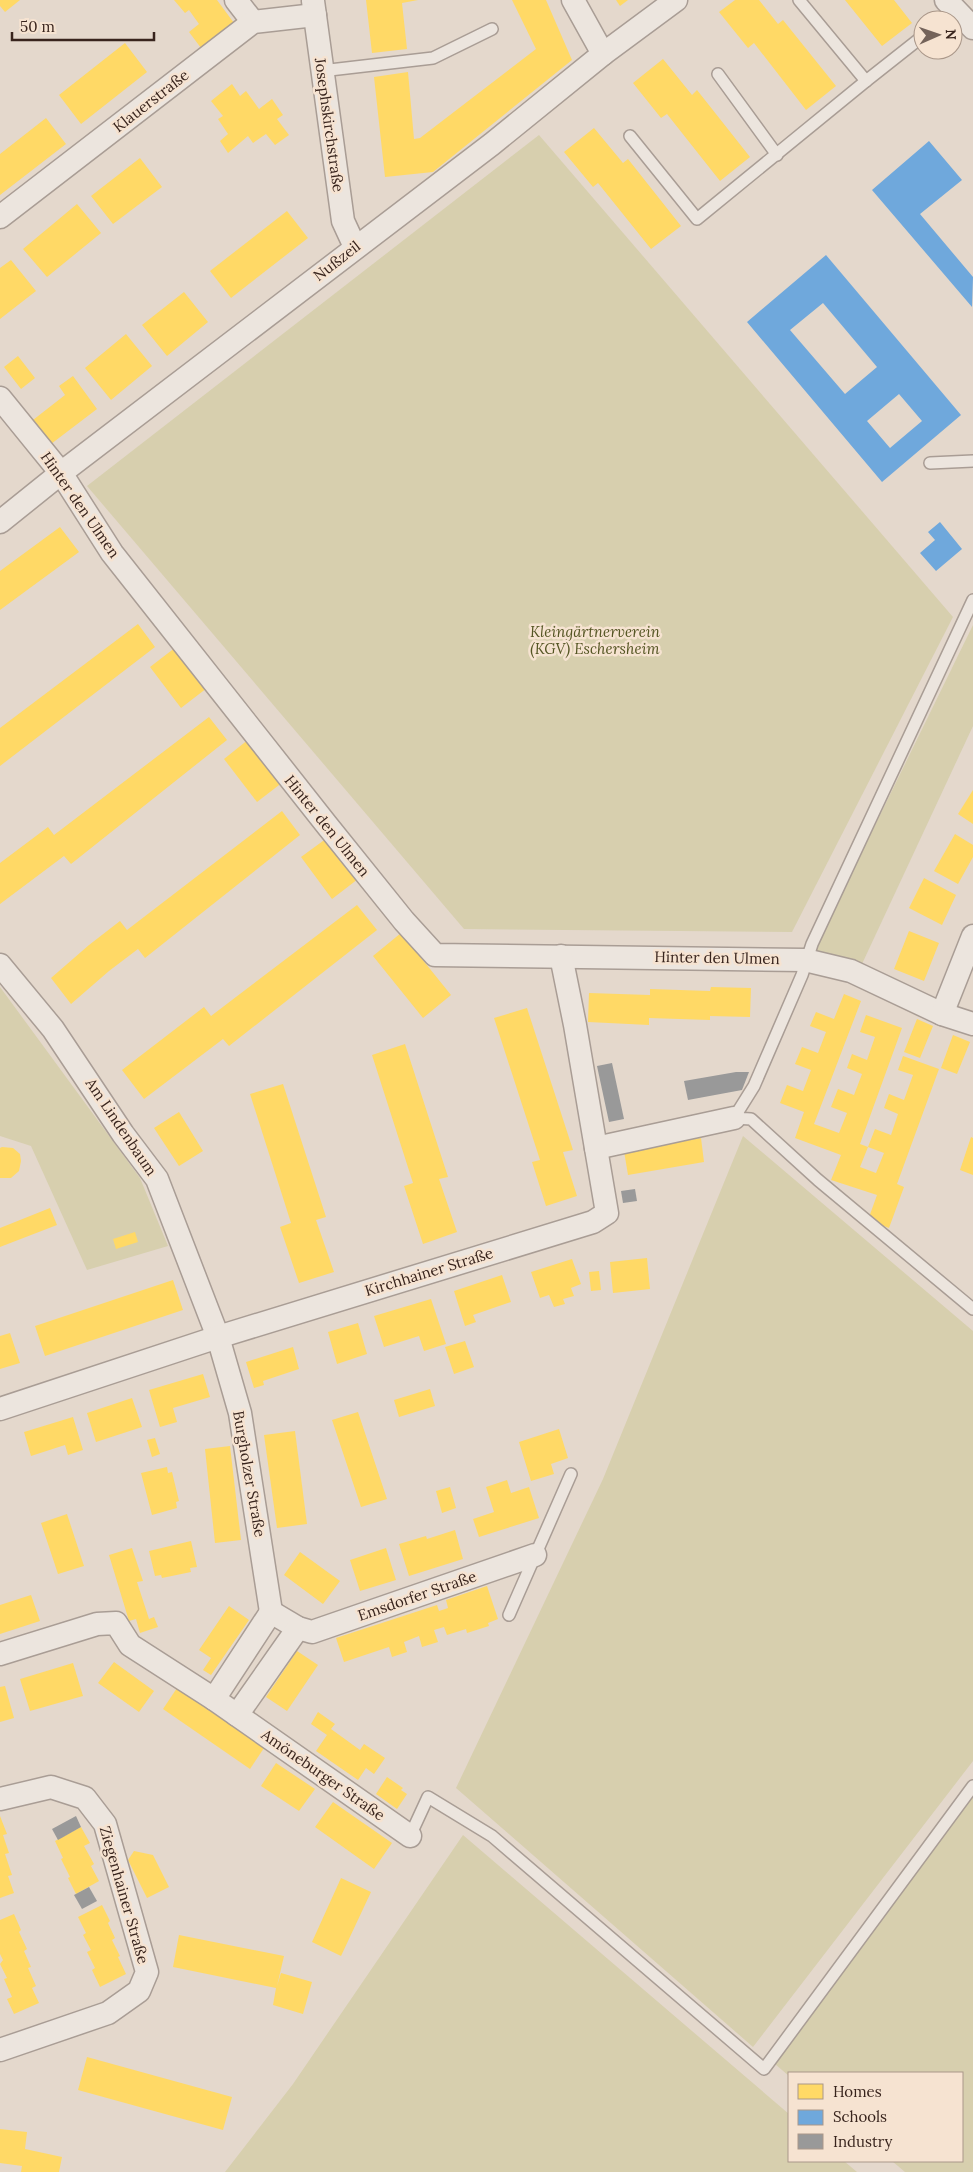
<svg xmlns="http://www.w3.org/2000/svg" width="973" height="2172" font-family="Lora,serif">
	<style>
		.green { fill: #d7cfae }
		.homes { fill: #ffd966 }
		.schools { fill: #6fa8dc; fill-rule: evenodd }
		.industry { fill: #999 }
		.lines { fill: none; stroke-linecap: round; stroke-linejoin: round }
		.service-casing { stroke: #a99d95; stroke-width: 14 }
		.minor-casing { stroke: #a99d95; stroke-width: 25 }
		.service { stroke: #ece5de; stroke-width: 11 }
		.minor { stroke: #ece5de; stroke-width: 22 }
		.labels { text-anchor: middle; stroke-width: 5; stroke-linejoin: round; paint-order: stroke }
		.street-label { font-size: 15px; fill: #38241d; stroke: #f6e3d1 }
		.park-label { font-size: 15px; font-style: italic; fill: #545523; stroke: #f6e3d1 }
	</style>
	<rect width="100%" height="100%" fill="#e4d8cc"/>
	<!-- green -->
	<g class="green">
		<polygon points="539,135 953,617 792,932 464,929 87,486"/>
		<polygon points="973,625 973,726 862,964 813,952"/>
		<polygon points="0,987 140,1178 168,1246 87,1270 31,1146 0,1136"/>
		<polygon points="743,1136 973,1331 973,1761 753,2047 456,1788 603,1479"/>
		<polygon points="973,1792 973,2172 905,2172 892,2161 962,2161 962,2073 789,2073 789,2076 768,2058"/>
		<polygon points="463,1835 789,2114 789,2161 844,2161 857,2172 225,2172 293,2084"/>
	</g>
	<!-- homes -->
	<g class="homes">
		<polygon points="0,0 20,0 5,12 0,6"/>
		<polygon points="174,0 217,0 234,23 201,48 189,32 199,24 189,10 185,13"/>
		<polygon points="366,0 418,0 402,3 407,49 372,53"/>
		<polygon points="512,0 546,0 572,60 433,172 385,177 374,77 408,72 414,139 420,138 536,49"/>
		<polygon points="616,0 628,0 620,6"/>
		<polygon points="735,0 759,0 778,24 783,20 836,86 806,110 754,43 748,48 719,12"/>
		<polygon points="845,0 894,0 912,23 882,46"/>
		<polygon points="125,43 147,72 81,124 59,95"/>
		<polygon points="663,59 692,95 697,90 750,157 720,181 667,114 661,118 633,83"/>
		<polygon points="232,84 240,96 246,91 259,109 272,99 283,115 277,119 289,135 275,145 266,134 253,143 248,136 228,153 220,141 228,134 218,119 223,116 211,101"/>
		<polygon points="46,118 66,144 0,195 0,154"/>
		<polygon points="594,128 623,163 628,159 681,226 651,249 598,183 593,187 564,152"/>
		<polygon points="140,158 162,187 113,224 91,196"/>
		<polygon points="77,204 101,233 47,277 23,249"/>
		<polygon points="287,211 308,238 231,298 210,271"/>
		<polygon points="11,260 36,291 0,319 0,268"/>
		<polygon points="184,292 208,322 167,356 142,325"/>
		<polygon points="126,334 152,366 111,400 85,368"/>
		<polygon points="18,356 35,378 21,389 4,367"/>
		<polygon points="73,376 97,409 51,444 33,420 65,395 59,386"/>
		<polygon points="60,527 79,552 0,610 0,571"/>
		<polygon points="138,624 155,647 0,766 0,728"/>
		<polygon points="176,647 207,688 181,708 150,667"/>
		<polygon points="209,717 227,740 71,864 64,856 0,904 0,863 48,827 54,835"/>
		<polygon points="249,739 283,782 257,802 224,759"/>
		<polygon points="973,790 973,824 958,814"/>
		<polygon points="282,811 300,835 145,958 138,949 109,971 71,1004 51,978 89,945 120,921 127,930"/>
		<polygon points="955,834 973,845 973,857 958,884 934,871"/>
		<polygon points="327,838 358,879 332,899 301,857"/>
		<polygon points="924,878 956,895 942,925 909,908"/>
		<polygon points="357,905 377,930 229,1046 223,1039 144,1099 122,1070 204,1007 211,1016"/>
		<polygon points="909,931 939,943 924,981 894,969"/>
		<polygon points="401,933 451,995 423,1018 373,956"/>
		<polygon points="711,987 751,988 750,1017 710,1016 710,1020 649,1018 649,1025 588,1022 589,993 650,995 650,989 710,991"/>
		<polygon points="844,994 861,1001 814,1124 839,1133 847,1113 831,1107 838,1089 854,1095 862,1074 847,1068 852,1054 867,1060 875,1037 860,1032 866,1015 902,1028 860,1144 868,1147 860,1167 876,1173 884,1153 868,1147 875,1129 891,1135 898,1114 884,1108 889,1094 904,1100 913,1075 898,1070 903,1056 939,1069 897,1184 904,1187 889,1228 868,1220 877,1195 831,1180 841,1155 795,1138 804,1112 780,1103 787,1085 803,1091 811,1070 795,1064 802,1047 818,1053 826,1032 810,1026 816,1012 834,1019"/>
		<polygon points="527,1008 573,1150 563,1152 577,1196 546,1206 532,1162 540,1160 494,1018"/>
		<polygon points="917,1019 933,1026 920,1058 904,1052"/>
		<polygon points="953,1035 970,1042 957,1074 941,1068"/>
		<polygon points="405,1044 448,1177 439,1179 457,1232 423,1244 404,1186 413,1183 372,1055"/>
		<polygon points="283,1084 326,1217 316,1220 334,1272 299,1283 280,1227 291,1223 250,1094"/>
		<polygon points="179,1112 203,1151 179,1166 154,1128"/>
		<polygon points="971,1137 973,1138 973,1175 960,1170"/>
		<polygon points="701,1138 704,1162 628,1175 624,1151"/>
		<polygon points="2,1147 13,1148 20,1154 21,1161 19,1171 11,1178 0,1178 0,1148"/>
		<polygon points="50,1208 57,1225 0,1247 0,1228"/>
		<polygon points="135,1232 138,1242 116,1249 113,1239"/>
		<polygon points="647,1258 650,1289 613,1293 610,1262"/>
		<polygon points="572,1259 581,1284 571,1288 574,1296 563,1299 565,1304 554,1307 549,1295 540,1298 531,1272"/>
		<polygon points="599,1271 601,1290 591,1291 589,1272"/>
		<polygon points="502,1275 511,1302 473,1315 476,1322 465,1326 454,1291"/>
		<polygon points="173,1280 183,1310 45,1356 35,1326"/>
		<polygon points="431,1299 446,1344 424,1351 419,1336 384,1347 374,1316"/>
		<polygon points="358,1323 367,1354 337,1364 328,1332"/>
		<polygon points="10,1333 20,1363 0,1369 0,1336"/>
		<polygon points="465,1341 474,1367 454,1374 445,1347"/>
		<polygon points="293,1347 299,1369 263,1381 264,1385 254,1388 246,1362"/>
		<polygon points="203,1374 210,1397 173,1408 177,1422 160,1427 149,1390"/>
		<polygon points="430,1389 435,1406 399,1417 394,1400"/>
		<polygon points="132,1398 142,1427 96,1442 87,1413"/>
		<polygon points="358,1412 387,1499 361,1507 332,1420"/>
		<polygon points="73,1417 83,1450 68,1455 65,1445 31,1456 24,1432"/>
		<polygon points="559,1429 568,1458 551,1464 554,1474 531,1481 519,1442"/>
		<polygon points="295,1431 307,1524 277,1528 264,1435"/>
		<polygon points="155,1438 160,1454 152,1457 147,1440"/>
		<polygon points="230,1446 241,1540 215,1543 205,1449"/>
		<polygon points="167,1467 168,1473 172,1472 179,1501 176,1502 177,1508 152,1515 141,1473"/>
		<polygon points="507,1480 511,1493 529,1487 539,1518 479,1537 473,1519 494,1512 486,1487"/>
		<polygon points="450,1487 456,1508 442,1513 436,1491"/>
		<polygon points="67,1514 84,1566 58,1574 41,1523"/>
		<polygon points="455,1530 463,1559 409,1576 399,1544 426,1536 427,1539"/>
		<polygon points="191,1541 197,1567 190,1568 191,1572 162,1578 161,1575 155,1576 149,1551"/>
		<polygon points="132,1548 143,1581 137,1582 149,1619 154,1617 158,1627 140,1633 136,1619 129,1621 109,1555"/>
		<polygon points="386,1548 396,1580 360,1591 350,1560"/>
		<polygon points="300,1552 340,1581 323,1604 284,1575"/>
		<polygon points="487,1586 498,1619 488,1623 489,1626 467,1633 466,1629 447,1635 444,1627 434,1630 438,1642 422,1647 419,1636 404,1642 407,1652 392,1657 389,1647 344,1662 336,1638 437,1605 439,1611 448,1608 446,1600"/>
		<polygon points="31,1595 40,1621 0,1634 0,1605"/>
		<polygon points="229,1606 249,1620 211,1675 203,1670 211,1658 199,1650"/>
		<polygon points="297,1651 318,1665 287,1711 266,1697"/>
		<polygon points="114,1662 154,1691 139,1712 98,1683"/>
		<polygon points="73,1663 83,1696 30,1711 20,1679"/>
		<polygon points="5,1686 14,1718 0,1722 0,1687"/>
		<polygon points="177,1688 264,1748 250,1769 163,1709"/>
		<polygon points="318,1712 335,1724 331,1729 360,1750 364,1744 385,1758 374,1774 366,1768 358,1780 316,1751 327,1735 311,1724"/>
		<polygon points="276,1763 315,1789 299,1811 261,1786"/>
		<polygon points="387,1777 403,1788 401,1790 407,1794 397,1809 376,1794"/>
		<polygon points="333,1802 392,1843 374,1869 315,1827"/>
		<polygon points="0,1816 7,1834 3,1835 9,1853 5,1854 12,1875 8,1876 14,1893 0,1898"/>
		<polygon points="81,1827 90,1843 84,1846 94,1864 91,1866 99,1881 76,1894 68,1878 70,1877 61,1859 63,1858 55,1841"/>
		<polygon points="134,1851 153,1855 169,1887 147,1898 128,1860"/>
		<polygon points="341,1878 371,1892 341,1956 312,1942"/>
		<polygon points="102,1905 110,1921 108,1923 115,1938 112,1940 120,1956 118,1957 126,1974 100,1987 92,1970 95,1968 87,1952 91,1950 83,1935 86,1933 78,1917"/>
		<polygon points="14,1914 21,1930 19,1932 27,1949 24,1951 31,1967 28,1968 36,1986 32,1988 39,2003 14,2014 7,1999 12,1997 4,1979 7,1978 0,1964 3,1960 0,1954 0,1920"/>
		<polygon points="179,1935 284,1956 277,1986 281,1973 312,1982 303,2014 273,2005 276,1988 173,1967"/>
		<polygon points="87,2057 232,2097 223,2130 78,2090"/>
		<polygon points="0,2129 27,2132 25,2149 62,2157 59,2172 21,2172 22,2166 0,2163"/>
	</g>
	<!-- schools -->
	<g class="schools">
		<polygon points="929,141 962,180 920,214 973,277 972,307 872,190"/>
		<path d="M826,255L961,415L882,482L747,322ZM823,303L877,367L845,394L790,330ZM899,394L922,421L890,448L867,421Z"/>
		<polygon points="940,522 962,549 936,571 920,553 935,540 928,532"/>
	</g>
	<!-- industry -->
	<g class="industry">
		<polygon points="612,1063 624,1119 609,1122 597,1066"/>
		<polygon points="736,1072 749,1072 742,1090 688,1100 684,1081"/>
		<polygon points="635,1189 637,1201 623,1203 621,1191"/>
		<polygon points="76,1816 81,1827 58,1840 52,1829"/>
		<polygon points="89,1887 97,1901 82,1909 74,1895"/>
	</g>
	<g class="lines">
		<defs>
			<g id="service">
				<polyline points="799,0 866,81"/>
				<polyline points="321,71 433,58 492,29"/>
				<polyline points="718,74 777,155"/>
				<polyline points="630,136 697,219 866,81 923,36"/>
				<polyline points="930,463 973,461"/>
				<polyline points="973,600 812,944 802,975 754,1086 734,1118 751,1119 818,1180 973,1309"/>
				<polyline points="509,1615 571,1474"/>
				<polyline points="410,1836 428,1797 492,1836 764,2069 973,1786"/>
			</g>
			<g id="minor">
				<polyline points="236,0 253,22"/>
				<polyline points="573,0 603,54"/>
				<polyline points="946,0 973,28"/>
				<polyline points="313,1 343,221 355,247"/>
				<polyline points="0,217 253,22 315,15"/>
				<polyline points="0,398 61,473 112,553 326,824 404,921 435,955 805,960 851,971 942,1014 973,1024"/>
				<polyline points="0,522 61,473 492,144 603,54 676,0"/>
				<polyline points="0,965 53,1029 123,1134 157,1179 218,1337 240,1413 271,1612"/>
				<polyline points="942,1014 973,936"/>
				<polyline points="596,1148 734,1118"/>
				<polyline points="0,1409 218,1337 593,1222 607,1213 575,1025 561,956"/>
				<polyline points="271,1612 298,1628 312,1632 535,1555"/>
				<polyline points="0,1654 97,1624 116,1623 130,1645 214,1699 410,1836"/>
				<polyline points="214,1699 271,1612"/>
				<polyline points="237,1715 298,1628"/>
				<polyline points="0,1799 51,1787 85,1798 105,1824 147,1972 139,1991 108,2013 0,2050"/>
			</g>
		</defs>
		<!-- service casing -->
		<use href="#service" class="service-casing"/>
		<!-- minor casing -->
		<use href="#minor" class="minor-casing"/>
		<!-- service -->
		<use href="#service" class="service"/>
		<!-- minor -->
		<use href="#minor" class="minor"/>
	</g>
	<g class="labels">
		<!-- street labels -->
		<g class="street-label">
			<text transform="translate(151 101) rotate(-38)" y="5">Klauerstraße</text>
			<text transform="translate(329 125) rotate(82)" y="5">Josephskirchstraße</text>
			<text transform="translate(337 261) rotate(-38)" y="5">Nußzeil</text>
			<text transform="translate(80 505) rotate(55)" y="5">Hinter den Ulmen</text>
			<text transform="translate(327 826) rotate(51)" y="5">Hinter den Ulmen</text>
			<text transform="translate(717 958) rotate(1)" y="5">Hinter den Ulmen</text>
			<text transform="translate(121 1127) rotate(56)" y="5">Am Lindenbaum</text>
			<text transform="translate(429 1272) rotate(-17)" y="5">Kirchhainer Straße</text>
			<text transform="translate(249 1474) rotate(80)" y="5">Burgholzer Straße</text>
			<text transform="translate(417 1596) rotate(-19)" y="5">Emsdorfer Straße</text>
			<text transform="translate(323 1775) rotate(35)" y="5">Amöneburger Straße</text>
			<text transform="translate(124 1895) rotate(74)" y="5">Ziegenhainer Straße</text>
		</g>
		<!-- park labels -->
		<g class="park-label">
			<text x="595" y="637">Kleingärtnerverein<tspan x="595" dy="17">(KGV) Eschersheim</tspan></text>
		</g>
	</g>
	<!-- legend -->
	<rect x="788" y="2072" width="175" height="90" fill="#f6e3d1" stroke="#aa9789"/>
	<rect x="798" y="2084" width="25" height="15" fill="#ffd966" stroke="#aa9789"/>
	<text x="833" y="2097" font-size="15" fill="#38241d">Homes</text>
	<rect x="798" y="2110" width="25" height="15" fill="#6fa8dc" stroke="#aa9789"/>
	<text x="833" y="2122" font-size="15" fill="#38241d">Schools</text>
	<rect x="798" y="2134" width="25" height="15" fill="#999999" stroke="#aa9789"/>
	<text x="833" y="2147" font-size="15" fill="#38241d">Industry</text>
	<!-- north arrow -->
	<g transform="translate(938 35) rotate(88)"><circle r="24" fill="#f6e3d1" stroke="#aa9789"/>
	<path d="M0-4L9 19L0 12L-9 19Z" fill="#74635a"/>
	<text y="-8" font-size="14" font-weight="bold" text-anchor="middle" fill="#38241d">N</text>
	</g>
	<!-- scale -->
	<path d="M12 32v8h142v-8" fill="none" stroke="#38241d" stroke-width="2.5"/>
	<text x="20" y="32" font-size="15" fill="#38241d" stroke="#f6e3d1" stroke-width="4" paint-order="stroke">50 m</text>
</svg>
